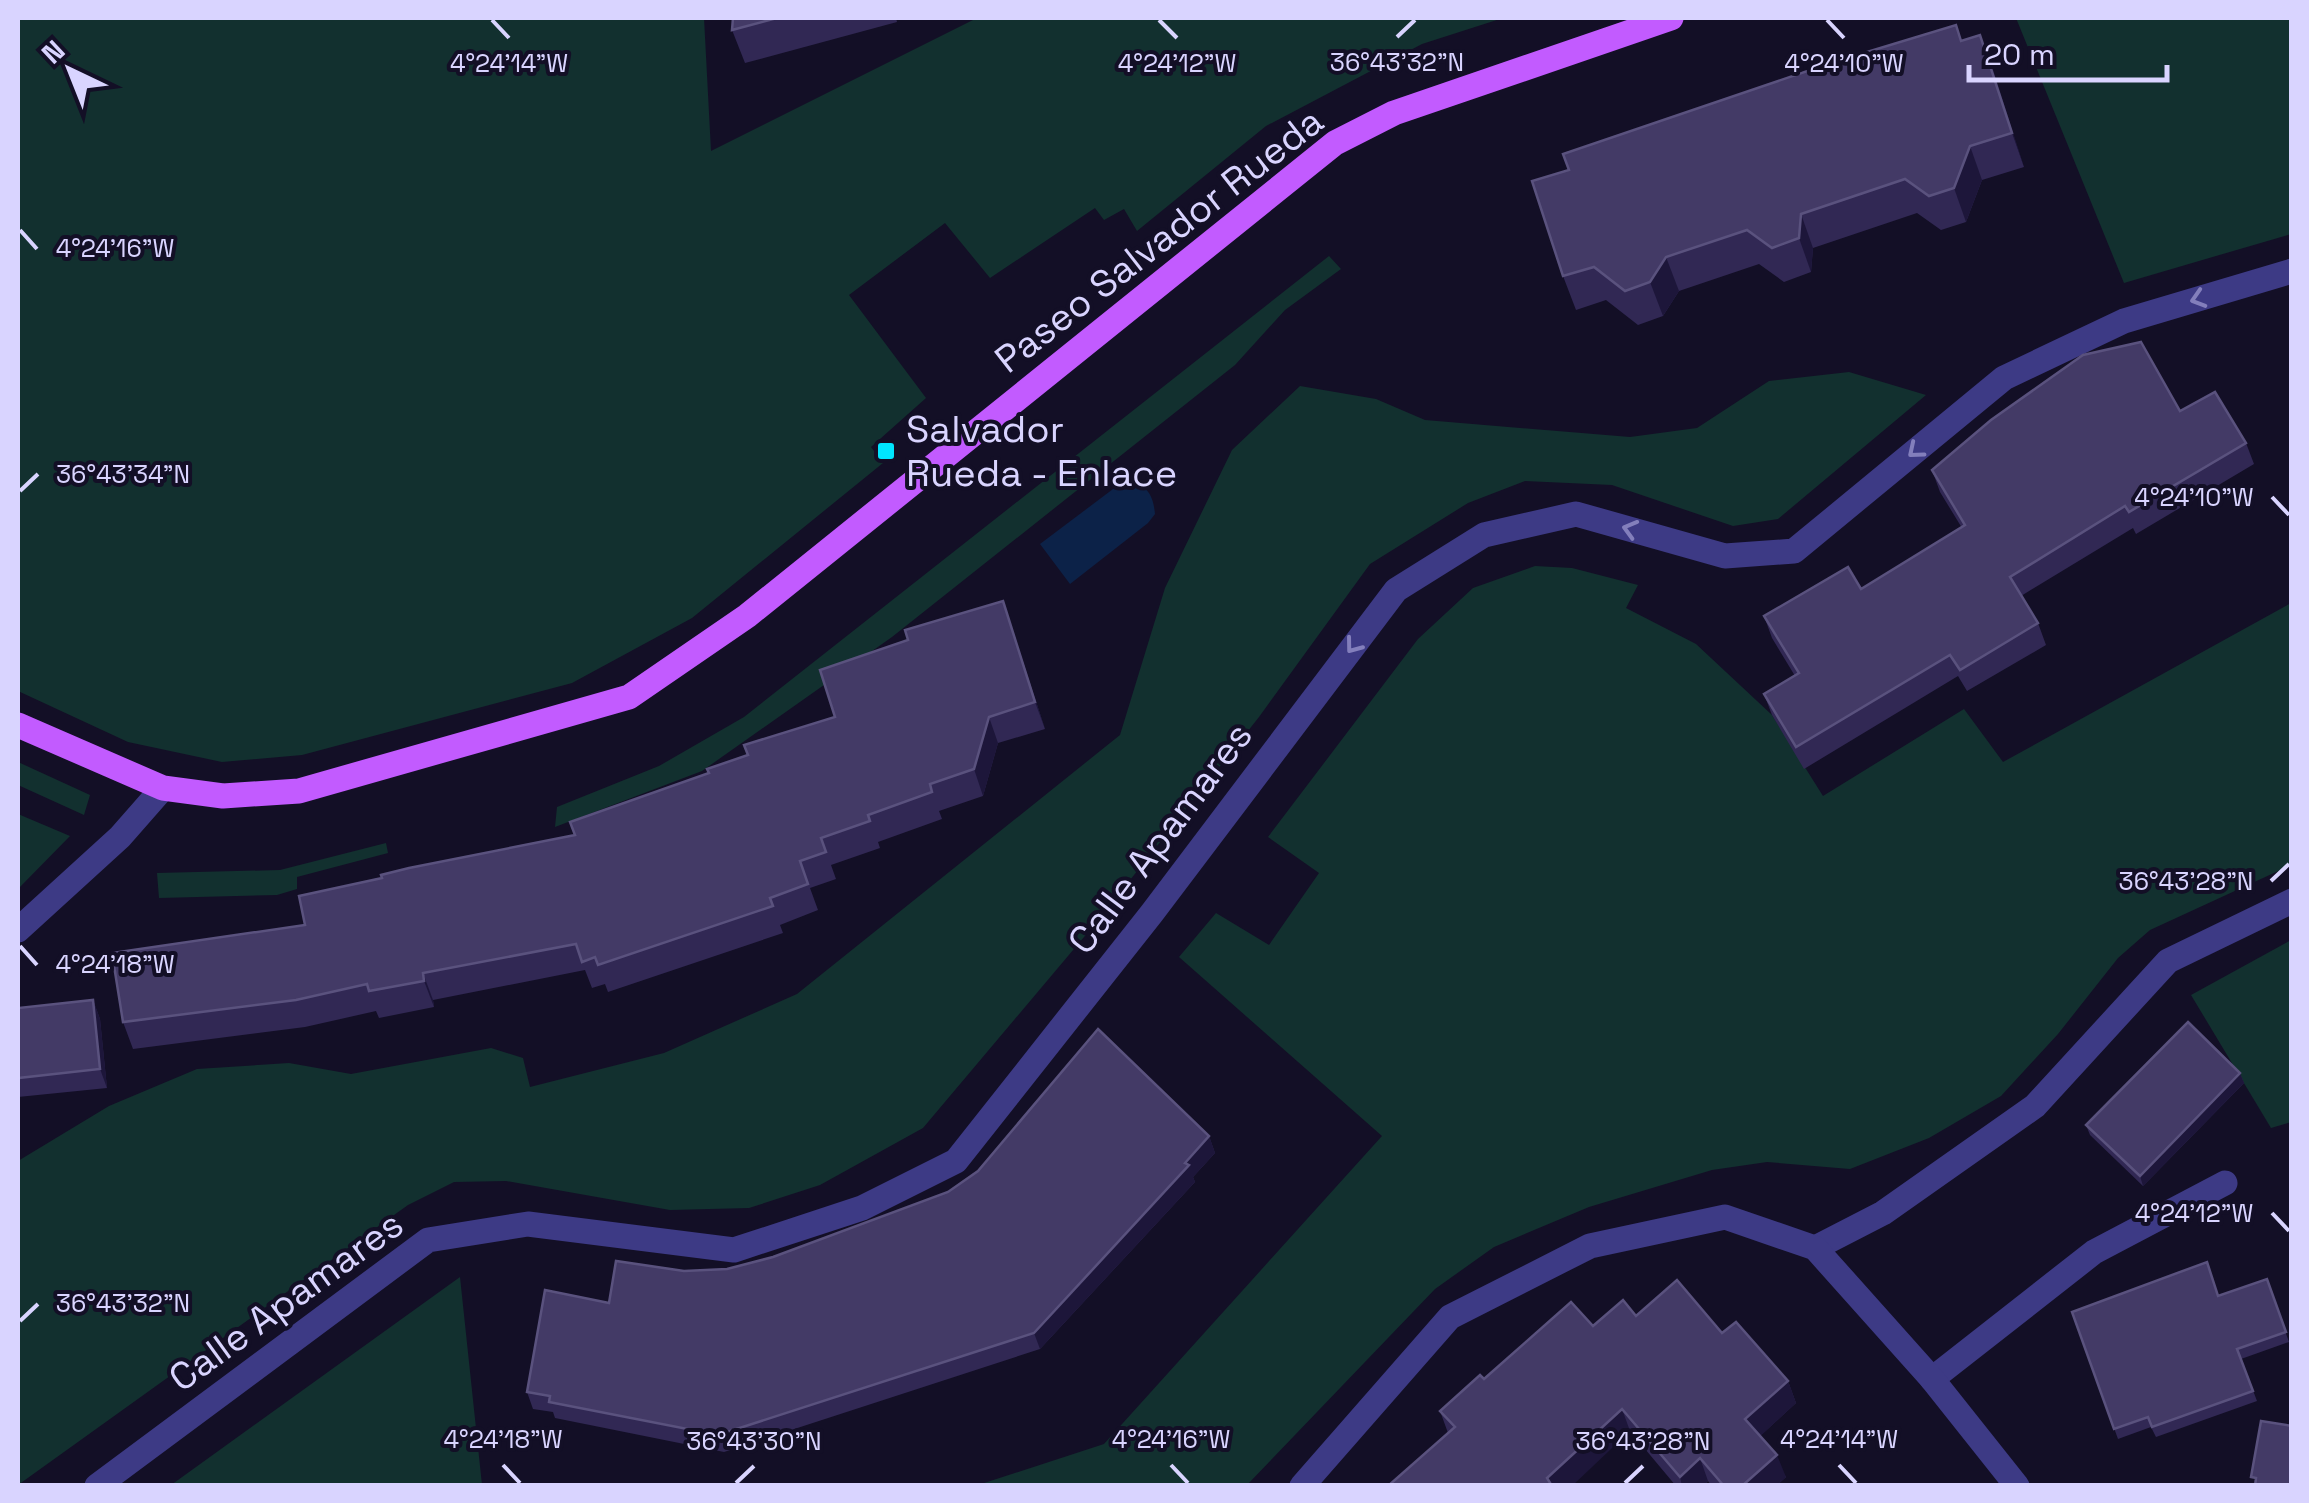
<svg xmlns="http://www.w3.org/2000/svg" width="2309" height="1503" font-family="'Space Grotesk',sans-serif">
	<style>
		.green { fill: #12302f }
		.water { fill: #0c2248 }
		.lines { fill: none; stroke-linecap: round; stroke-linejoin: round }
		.minor { stroke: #3d3a85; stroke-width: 25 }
		.major { stroke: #c25bff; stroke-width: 25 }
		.wall { fill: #312854 }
		.shaded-wall { fill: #1d163a }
		.building { fill: #433a66; stroke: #5a527e; stroke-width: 2.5 }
		.oneway { stroke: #837fbc }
		.ticks { fill: none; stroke: #d9d4ff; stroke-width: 4 }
		.poi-dot { fill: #00e5ff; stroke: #130f26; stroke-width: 4 }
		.labels { text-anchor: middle; stroke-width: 8; stroke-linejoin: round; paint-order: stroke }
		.street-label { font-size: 38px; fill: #d9d4ff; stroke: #130f26 }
		.poi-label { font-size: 38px; fill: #d9d4ff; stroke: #130f26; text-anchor: start }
		.ticks-label { font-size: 25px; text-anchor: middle; fill: #d9d4ff; stroke: #130f26; stroke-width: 8; stroke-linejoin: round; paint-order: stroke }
	</style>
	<rect width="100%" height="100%" fill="#130f26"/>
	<!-- green -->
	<g class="green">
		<polygon points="18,18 704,18 711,151 977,18 1503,18 1422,44 1266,126 1137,231 1124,209 1104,220 1095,208 990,278 945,223 849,295 926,398 871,447 883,463 692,618 572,683 302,755 222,762 128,742 18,691"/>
		<polygon points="2016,18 2291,18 2291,234 2124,283"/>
		<polygon points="1329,256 1341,269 1285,310 1235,365 892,637 702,771 555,827 557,807 659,766 744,717"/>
		<polygon points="1849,372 1926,395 1778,519 1733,526 1612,485 1525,481 1468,503 1370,564 1259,717 1100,918 923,1128 820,1185 749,1208 670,1210 506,1181 454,1182 408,1205 18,1485 18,1161 109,1106 197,1069 289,1063 351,1074 491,1048 523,1058 530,1087 664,1053 797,994 1120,735 1165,588 1232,450 1300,386 1376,399 1425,420 1630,437 1697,428 1769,381"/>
		<polygon points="1535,566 1572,568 1638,585 1626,608 1696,644 1772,715 1823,796 1964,709 2003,762 2291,603 2291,865 2150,930 2118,958 2058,1034 2001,1096 1929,1138 1850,1169 1767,1162 1712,1170 1589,1207 1494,1247 1435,1289 1247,1485 978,1485 1104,1444 1382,1136 1179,957 1216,913 1269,945 1319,873 1268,837 1418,639 1473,588"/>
		<polygon points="18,762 90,795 84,815 18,785"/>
		<polygon points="18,814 70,836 18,889"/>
		<polygon points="386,843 388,853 297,877 297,889 277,895 159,898 157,873 280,870"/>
		<polygon points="2291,940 2291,1122 2271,1128 2191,995"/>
		<polygon points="460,1277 482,1485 171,1485 178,1480"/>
	</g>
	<!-- water -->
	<path class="water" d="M1125,480C1146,484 1153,493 1155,514L1148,523L1070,584L1040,544Z"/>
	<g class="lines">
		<!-- minor -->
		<g class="minor">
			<polyline points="18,930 120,837 163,788"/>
			<polyline points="1815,1248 1883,1213 2035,1106 2168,961 2292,901"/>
			<polyline points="1932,1379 2094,1252 2225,1183"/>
			<polyline points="97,1486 428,1240 528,1224 734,1250 862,1208 956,1161 1152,913 1396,590 1484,535 1576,514 1725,556 1794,551 2004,378 2124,321 2292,271"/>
			<polyline points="1302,1486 1450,1317 1590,1246 1725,1217 1815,1248 1932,1379 2017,1486"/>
		</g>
		<!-- major -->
		<polyline class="major" points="18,725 163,788 223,796 299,791 629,697 747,616 1335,143 1394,113 1671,18"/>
	</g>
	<!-- wall -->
	<g class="wall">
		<polygon points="733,18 896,18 897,22 745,63 732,30"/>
		<polygon points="1956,25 1962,41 1980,35 2024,167 1982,180 1966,222 1941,230 1917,213 1813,248 1811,272 1784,282 1759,264 1679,291 1663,316 1638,325 1606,300 1576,310 1563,276 1569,170"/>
		<polygon points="2180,411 2246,443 2254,464 2136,534 2133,528 2021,596 2038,623 2046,645 1967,691 1958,676 1804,769 1772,715 1764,694 1795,676 1772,638 1764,616 1861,589 1962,528 1940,492 1932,470"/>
		<polygon points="1012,628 1045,729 998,743 983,796 939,811 942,819 878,842 880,848 831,865 836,879 810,888 818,910 780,925 783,933 608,992 605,984 592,988 585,970 433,1000 434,1007 379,1018 376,1011 305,1027 133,1049 123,1022 305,925 382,878 575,835 748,755 835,717"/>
		<polygon points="93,1000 100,1019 107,1088 18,1097 18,1008"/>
		<polygon points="2240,1073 2244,1083 2143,1186 2090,1135 2086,1125"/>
		<polygon points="1209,1136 1215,1153 1193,1177 1195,1182 1040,1349 724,1452 555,1418 553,1412 533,1409 527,1392 609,1303 684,1271 727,1269 773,1257"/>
		<polygon points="2267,1279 2289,1342 2241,1359 2257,1401 2156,1437 2151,1427 2118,1439 2072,1312 2219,1296"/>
		<polygon points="1636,1316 1722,1333 1788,1381 1796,1403 1760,1436 1786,1477 1776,1486 1712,1486 1708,1481 1703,1486 1676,1486 1630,1431 1448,1433 1440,1411 1484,1379 1593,1326"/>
	</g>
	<!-- shaded-wall -->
	<g class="shaded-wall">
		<polygon points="1980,35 1993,69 2024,167 2012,133"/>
		<polygon points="1970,146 1982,180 1966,222 1954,188"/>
		<polygon points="1801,214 1813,248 1811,272 1799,238"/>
		<polygon points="1666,257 1679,291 1663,316 1650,282"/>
		<polygon points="1003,601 1012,628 1045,729 1035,702"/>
		<polygon points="989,717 998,743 983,796 974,769"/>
		<polygon points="423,973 433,1000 434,1007 424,981"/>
		<polygon points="93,1000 100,1019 107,1088 100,1069"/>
		<polygon points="2240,1073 2244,1083 2143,1186 2140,1176"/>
		<polygon points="1209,1136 1215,1153 1193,1177 1195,1182 1040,1349 1034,1333"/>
		<polygon points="1788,1381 1796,1403 1754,1442 1745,1419"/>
		<polygon points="1622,1409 1630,1431 1572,1486 1550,1486 1547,1478"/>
		<polygon points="1777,1455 1786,1477 1776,1486 1742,1486"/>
		<polygon points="1700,1458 1708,1481 1703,1486 1682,1486 1680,1477"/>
	</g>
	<!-- building -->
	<g class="building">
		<polygon points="733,18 777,18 732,30"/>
		<polygon points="1956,25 1961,41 1980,35 2012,133 1970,146 1954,188 1929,196 1905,179 1801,214 1799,238 1772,248 1747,230 1666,257 1650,282 1625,291 1594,267 1563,276 1532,181 1569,170 1563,154 1834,62"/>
		<polygon points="2141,342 2180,411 2215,392 2246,443 2129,512 2125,506 2010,577 2038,623 1960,670 1950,655 1796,747 1764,694 1799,673 1764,616 1848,567 1861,589 1965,525 1932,470 1991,420 2083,355"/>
		<polygon points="1003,601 1035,702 989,717 974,769 930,784 932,792 868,815 870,821 821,838 826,852 800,861 808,884 770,898 773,906 598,965 595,957 582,962 576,944 423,973 424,981 369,991 367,984 296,1000 123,1022 112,953 305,925 299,896 382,878 381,875 409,868 575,835 570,822 709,773 707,769 748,755 744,745 835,717 820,670 908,640 905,630"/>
		<polygon points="93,1000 100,1069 18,1078 18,1008"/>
		<polygon points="2188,1022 2240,1073 2140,1176 2086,1125"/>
		<polygon points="1098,1029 1209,1136 1185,1163 1189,1165 1034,1333 718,1435 549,1402 550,1396 527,1392 545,1290 609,1303 616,1261 684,1271 727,1269 773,1257 948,1192 978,1171"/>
		<polygon points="2207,1262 2218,1296 2267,1279 2286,1332 2237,1349 2253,1391 2152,1427 2148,1417 2114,1429 2072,1312"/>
		<polygon points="1677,1280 1722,1333 1736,1322 1788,1381 1745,1419 1777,1455 1742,1486 1724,1486 1700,1458 1680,1477 1622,1409 1547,1478 1552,1486 1388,1486 1455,1427 1440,1411 1480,1375 1484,1379 1571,1302 1593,1326 1623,1300 1636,1316"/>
		<polygon points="2261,1421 2292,1426 2292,1486 2255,1486 2256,1478 2251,1477"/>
	</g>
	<!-- one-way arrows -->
	<defs><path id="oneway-chevron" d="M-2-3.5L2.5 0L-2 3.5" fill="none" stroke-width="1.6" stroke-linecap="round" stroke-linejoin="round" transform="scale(2.5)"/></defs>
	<g class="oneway">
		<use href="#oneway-chevron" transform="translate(2198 299) rotate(163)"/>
		<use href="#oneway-chevron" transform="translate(1915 451) rotate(140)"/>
		<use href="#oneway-chevron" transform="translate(1630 529) rotate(-164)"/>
		<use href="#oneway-chevron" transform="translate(1353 646) rotate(127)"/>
	</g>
	<!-- ticks -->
	<path class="ticks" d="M492,20L509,38M1159,20L1177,38M1827,20L1844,38M1397,37L1415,20M20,230L37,249M20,491L38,474M2272,497L2289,515M2271,881L2289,864M20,946L37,965M2272,1213L2289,1231M20,1321L38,1304M503,1465L520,1483M1171,1465L1188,1483M1839,1465L1856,1483M736,1483L754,1466M1625,1483L1643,1466"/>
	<!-- markers -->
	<rect class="poi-dot" x="876" y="441" width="20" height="20" rx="5"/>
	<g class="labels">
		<!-- street labels -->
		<g class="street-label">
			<text transform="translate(1159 240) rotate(-38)" y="13">Paseo Salvador Rueda</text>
			<text transform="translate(1160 838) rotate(-53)" y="13">Calle Apamares</text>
			<text transform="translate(286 1301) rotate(-36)" y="13">Calle Apamares</text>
		</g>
		<!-- poi labels -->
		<g class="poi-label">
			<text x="906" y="442">Salvador<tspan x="906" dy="44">Rueda - Enlace</tspan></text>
		</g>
	</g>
	<g class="ticks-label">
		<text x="1397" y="71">36°43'32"N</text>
		<text x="509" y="72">4°24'14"W</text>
		<text x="1177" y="72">4°24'12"W</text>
		<text x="1844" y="72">4°24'10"W</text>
		<text x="115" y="257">4°24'16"W</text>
		<text x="123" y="483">36°43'34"N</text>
		<text x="2194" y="506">4°24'10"W</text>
		<text x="2186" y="890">36°43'28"N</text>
		<text x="115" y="973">4°24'18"W</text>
		<text x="2194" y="1222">4°24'12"W</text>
		<text x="123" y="1312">36°43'32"N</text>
		<text x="503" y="1448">4°24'18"W</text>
		<text x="1171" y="1448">4°24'16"W</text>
		<text x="1839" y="1448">4°24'14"W</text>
		<text x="754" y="1450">36°43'30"N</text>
		<text x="1643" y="1450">36°43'28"N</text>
	</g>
	<!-- border -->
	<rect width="2309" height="1503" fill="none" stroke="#d9d4ff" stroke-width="40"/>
	<!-- north arrow -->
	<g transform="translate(70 70) rotate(317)" stroke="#130f26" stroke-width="8" paint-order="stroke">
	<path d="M0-8L18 38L0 25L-18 38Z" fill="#d9d4ff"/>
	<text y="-15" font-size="28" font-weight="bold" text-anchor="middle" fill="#d9d4ff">N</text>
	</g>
	<!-- scale -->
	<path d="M1969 65v15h198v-15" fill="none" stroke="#d9d4ff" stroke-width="5"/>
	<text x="1984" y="65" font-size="30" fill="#d9d4ff" stroke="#130f26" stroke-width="8" paint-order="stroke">20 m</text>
</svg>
